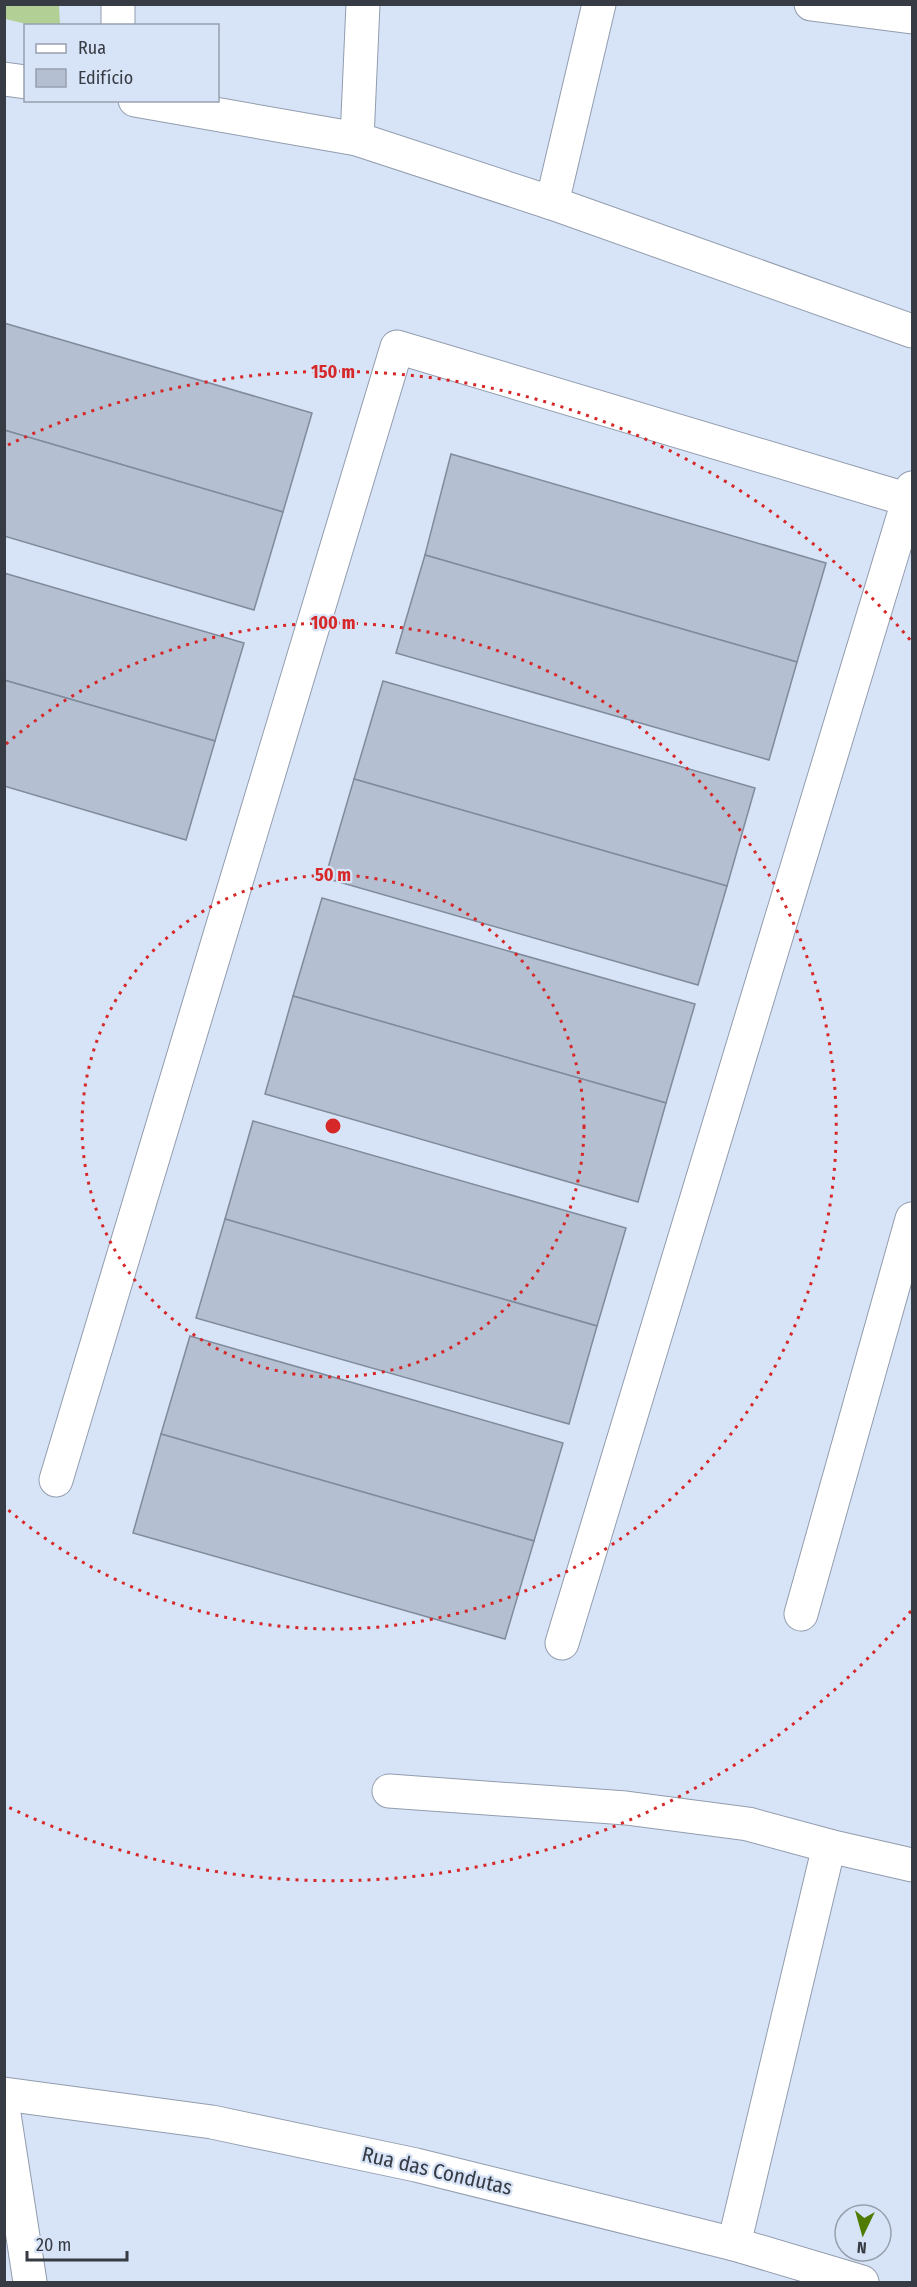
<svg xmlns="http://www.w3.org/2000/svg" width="917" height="2287" font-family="'Fira Sans Condensed',sans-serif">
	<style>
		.green { fill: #b2d096 }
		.building { fill: #b4bfd1; stroke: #808b9c; stroke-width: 1.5 }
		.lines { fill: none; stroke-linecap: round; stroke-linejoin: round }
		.minor-casing { stroke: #929dae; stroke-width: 35 }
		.minor { stroke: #fff; stroke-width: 33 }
		.ring { fill: none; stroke: #d62828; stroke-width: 3; stroke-dasharray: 3 6 }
		.labels { text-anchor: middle; stroke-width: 4.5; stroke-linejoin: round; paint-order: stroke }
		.street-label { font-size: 21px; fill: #373b43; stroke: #d7e3f6 }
		.centre { fill: #d62828; stroke: #d7e3f6; stroke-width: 3 }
		.ring-label { font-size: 18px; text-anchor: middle; font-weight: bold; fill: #d62828; stroke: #d7e3f6; stroke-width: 4.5; stroke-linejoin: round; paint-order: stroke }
	</style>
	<rect width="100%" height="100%" fill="#d7e3f6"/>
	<!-- green -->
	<polygon class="green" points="5,4 59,5 60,25 31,25 5,19"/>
	<!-- building -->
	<g class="building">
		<polygon points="4,323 312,413 283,512 4,430"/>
		<polygon points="4,430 283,512 254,610 4,536"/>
		<polygon points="451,454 826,563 797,662 425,555"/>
		<polygon points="425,555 797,662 769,760 396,653"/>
		<polygon points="4,573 244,643 215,741 4,680"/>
		<polygon points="4,680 215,741 186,840 4,786"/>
		<polygon points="383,681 755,788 727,886 354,779"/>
		<polygon points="354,779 727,886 698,985 325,878"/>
		<polygon points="322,898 695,1004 666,1103 293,996"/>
		<polygon points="293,996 666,1103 638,1202 265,1094"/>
		<polygon points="253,1121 626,1228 597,1326 225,1219"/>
		<polygon points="225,1219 597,1326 569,1424 196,1318"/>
		<polygon points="190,1336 563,1443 534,1541 161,1434"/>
		<polygon points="161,1434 534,1541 505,1639 133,1533"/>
	</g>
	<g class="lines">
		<defs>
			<g id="minor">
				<polyline points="118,4 118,26"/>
				<polyline points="811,4 912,17"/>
				<polyline points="4,79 26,82"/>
				<polyline points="135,100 357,139 552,203 912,331"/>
				<polyline points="357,139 363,4"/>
				<polyline points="552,203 599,4"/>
				<polyline points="56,1480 397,347 909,500"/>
				<polyline points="801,1614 912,1219"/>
				<polyline points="562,1643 912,488"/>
				<polyline points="389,1791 626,1808 748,1824 829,1846 912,1865"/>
				<polyline points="4,2094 212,2122 416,2165 734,2244 862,2282"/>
				<polyline points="4,2114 30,2282"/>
				<polyline points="734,2244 829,1846"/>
			</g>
		</defs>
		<!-- minor casing -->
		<use href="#minor" class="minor-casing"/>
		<!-- minor -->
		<use href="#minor" class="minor"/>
	</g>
	<!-- distance rings -->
	<g class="ring">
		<circle cx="333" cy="1126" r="251"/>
		<path d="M6 744A503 503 0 1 1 6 1508"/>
		<path d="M911 1611A754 754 0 0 1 8 1807M8 445A754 754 0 0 1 911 641"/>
	</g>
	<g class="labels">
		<!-- street labels -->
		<g class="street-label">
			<text transform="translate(437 2171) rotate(13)" y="7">Rua das Condutas</text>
		</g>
	</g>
	<circle cx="333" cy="1126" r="9" class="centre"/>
	<g class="ring-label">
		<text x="333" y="378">150 m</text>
		<text x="333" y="629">100 m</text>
		<text x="333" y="881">50 m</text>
	</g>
	<!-- border -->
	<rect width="917" height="2287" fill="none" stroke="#373b43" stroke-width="12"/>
	<!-- legend -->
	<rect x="24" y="24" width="195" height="78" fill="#d7e3f6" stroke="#97a0ae" stroke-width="1.5"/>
	<rect x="36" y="44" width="30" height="9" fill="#ffffff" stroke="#97a0ae" stroke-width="1.5"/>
	<text x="78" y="54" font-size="18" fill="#373b43">Rua</text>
	<rect x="36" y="69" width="30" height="18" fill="#b4bfd1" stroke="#97a0ae" stroke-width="1.5"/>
	<text x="78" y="84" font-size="18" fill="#373b43">Edifício</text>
	<!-- north arrow -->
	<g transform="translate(863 2233) rotate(185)"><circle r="28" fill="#d7e3f6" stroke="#97a0ae" stroke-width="1.5"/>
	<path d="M0-4.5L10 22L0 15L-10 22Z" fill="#4e7b00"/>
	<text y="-9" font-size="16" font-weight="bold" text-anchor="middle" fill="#373b43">N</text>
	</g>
	<!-- scale -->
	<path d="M27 2251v9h100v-9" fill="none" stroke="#373b43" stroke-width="3"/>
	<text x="36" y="2251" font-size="18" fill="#373b43" stroke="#d7e3f6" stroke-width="4.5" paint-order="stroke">20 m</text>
</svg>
